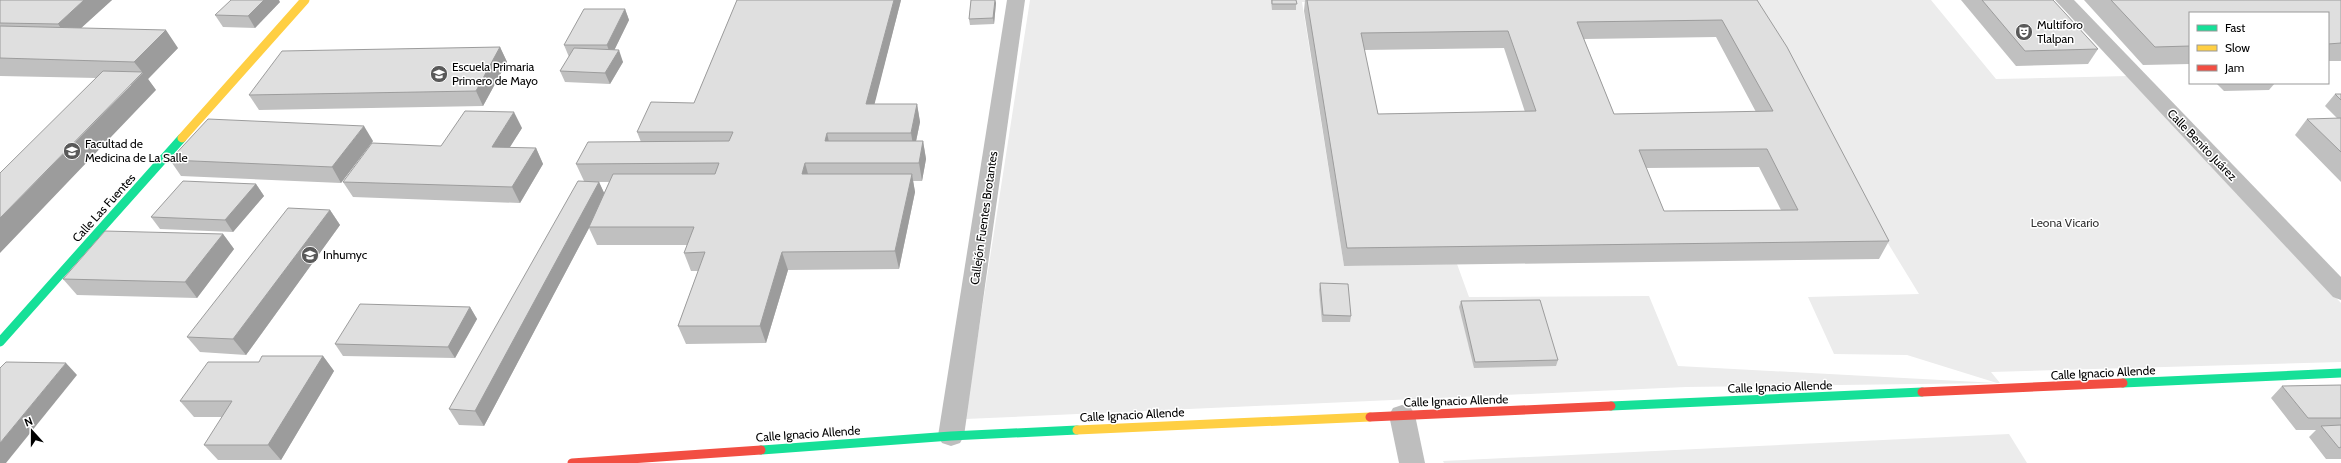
<svg xmlns="http://www.w3.org/2000/svg" width="2341" height="463" font-family="Cabin,sans-serif">
	<style>
		.green { fill: #ececec }
		.lines { fill: none; stroke-linecap: round; stroke-linejoin: round }
		.street { fill: #bebebe; fill-rule: evenodd }
		.fast { stroke: #16e098; stroke-width: 9 }
		.slow { stroke: #ffcf43; stroke-width: 9 }
		.jam { stroke: #f24e42; stroke-width: 9 }
		.wall { fill: #c0c0c0; fill-rule: evenodd }
		.shaded-wall { fill: #9c9c9c }
		.building { fill: #dfdfdf; stroke: #9c9c9c; fill-rule: evenodd }
		.labels { text-anchor: middle; stroke-width: 3; stroke-linejoin: round; paint-order: stroke }
		.poi-label { font-size: 12px; fill: #000; stroke: #fff; text-anchor: start }
		.street-label { font-size: 12px; fill: #000; stroke: #fff }
		.park-label { font-size: 12px; fill: #333; stroke: #fff }
	</style>
	<rect width="100%" height="100%" fill="#fff"/>
	<!-- green -->
	<g class="green">
		<polygon points="1030,0 1490,0 1302,2 1344,266 1457,264 1469,297 1649,296 1678,366 1997,383 1907,355 1834,354 1808,297 1919,294 1739,0 1931,0 1996,79 2128,76 2341,303 2341,362 1991,372 2000,383 1686,387 965,419"/>
		<polygon points="2009,434 2027,463 1444,463 1443,461"/>
	</g>
	<g class="lines">
		<!-- street -->
		<g class="street">
			<polygon points="1007,0 1025,0 964,436 960,443 951,446 942,443 938,436"/>
			<polygon points="2055,0 2074,0 2341,277 2341,300 2333,297"/>
			<polygon points="1402,405 1411,408 1415,415 1425,463 1399,463 1389,415 1393,408"/>
		</g>
		<!-- fast -->
		<g class="fast">
			<polyline points="0,342 182,138"/>
			<polyline points="2123,383 2341,373"/>
			<polyline points="1611,406 1922,392"/>
			<polyline points="761,450 951,436 1077,430"/>
		</g>
		<!-- slow -->
		<g class="slow">
			<polyline points="182,138 305,0"/>
			<polyline points="1077,430 1370,417"/>
		</g>
		<!-- jam -->
		<g class="jam">
			<polyline points="1922,392 2123,383"/>
			<polyline points="1370,417 1611,406"/>
			<polyline points="572,463 761,450"/>
		</g>
	</g>
	<!-- wall -->
	<g class="wall">
		<polygon points="0,0 112,0 81,28 178,48 148,79 156,90 97,78 0,76"/>
		<path d="M737,0H901L874,104H917L920,122L916,141H923L926,159L922,181H913L915,192L899,269L788,270L766,343L686,344L678,326L698,271H691L684,253L687,245H597L589,228L484,426L459,425L449,409L584,181L576,164L641,142L637,132L694,103ZM599,182H609L604,193Z"/>
		<polygon points="971,0 995,0 996,3 994,24 970,25 969,19"/>
		<polygon points="1271,0 1296,0 1296,10 1272,10"/>
		<path d="M1305,0H1757L1889,241L1879,259L1344,266L1304,11ZM1716,37L1756,112L1614,114L1584,39ZM1504,48L1525,112L1378,114L1364,50ZM1759,167L1781,210L1664,211L1646,168Z"/>
		<polygon points="1961,0 2053,0 2098,49 2088,64 2016,66"/>
		<polygon points="2084,0 2341,0 2341,61 2328,61 2328,13 2190,13 2190,64 2143,65"/>
		<polygon points="280,2 255,28 223,27 215,15"/>
		<polygon points="625,9 629,20 614,50 623,62 610,84 565,82 560,71 569,57 564,45"/>
		<polygon points="500,47 507,62 483,106 259,110 249,95"/>
		<polygon points="2216,83 2275,83 2269,90 2224,91"/>
		<polygon points="2335,94 2341,94 2341,182 2295,135 2307,119 2338,119 2325,106"/>
		<polygon points="522,128 509,148 536,148 543,164 520,203 353,197 343,182 441,146"/>
		<polygon points="373,141 341,183 181,176 170,160"/>
		<polygon points="256,184 264,196 233,232 160,229 151,217"/>
		<polygon points="330,210 340,225 246,355 200,352 187,337"/>
		<polygon points="223,234 234,249 197,298 77,295 63,279"/>
		<polygon points="1320,283 1351,316 1350,322 1322,322 1319,290"/>
		<polygon points="1461,301 1558,360 1556,366 1474,368 1459,307"/>
		<polygon points="470,307 477,319 455,358 343,356 335,344"/>
		<polygon points="323,356 334,371 281,460 218,460 204,445 223,417 194,417 180,401 259,362"/>
		<polygon points="2341,385 2341,459 2326,459 2309,437 2316,430 2296,430 2271,398 2282,386"/>
	</g>
	<!-- shaded-wall -->
	<g class="shaded-wall">
		<polygon points="84,0 112,0 69,39 58,24"/>
		<polygon points="264,0 279,0 280,2 255,28 248,16"/>
		<polygon points="894,0 901,0 870,122 866,104"/>
		<polygon points="995,0 996,3 994,24 993,18"/>
		<polygon points="625,9 629,20 611,57 607,45"/>
		<polygon points="166,30 178,48 148,79 156,90 0,253 0,218 143,73 134,62"/>
		<polygon points="500,47 507,62 483,106 476,91"/>
		<polygon points="619,50 623,62 610,84 605,73"/>
		<polygon points="917,104 920,122 914,151 911,133"/>
		<polygon points="514,112 522,128 500,163 492,147"/>
		<polygon points="364,126 373,141 341,183 332,167"/>
		<polygon points="827,133 831,151 825,141"/>
		<polygon points="923,141 926,159 922,181 919,163"/>
		<polygon points="536,148 543,164 520,203 512,187"/>
		<polygon points="805,163 810,181 802,174"/>
		<polygon points="912,174 915,192 899,269 895,251"/>
		<polygon points="599,182 606,197 589,227 589,228 484,426 475,411"/>
		<polygon points="256,184 264,196 233,232 225,220"/>
		<polygon points="330,210 340,225 246,355 233,339"/>
		<polygon points="223,234 234,249 197,298 185,282"/>
		<polygon points="782,252 788,270 766,343 760,326"/>
		<polygon points="470,307 477,319 455,358 448,347"/>
		<polygon points="323,356 334,371 281,460 268,445"/>
		<polygon points="66,363 77,375 6,463 0,463 0,443"/>
	</g>
	<!-- building -->
	<g class="building">
		<polygon points="0,0 84,0 58,24 0,23"/>
		<polygon points="231,0 264,0 248,16 215,15"/>
		<polygon points="737,0 894,0 866,104 917,104 911,133 827,133 825,141 923,141 919,163 805,163 802,174 912,174 895,251 782,252 760,326 678,326 705,252 684,253 694,227 589,227 613,174 715,174 719,163 576,164 588,142 729,141 733,132 637,132 651,102 694,103"/>
		<polygon points="971,0 995,0 993,18 969,19"/>
		<polygon points="1272,0 1296,0 1297,4 1272,4"/>
		<path d="M1307,0H1757L1787,47L1889,241L1347,248ZM1722,20L1773,111L1614,114L1577,22ZM1508,31L1536,111L1378,114L1361,33ZM1767,149L1798,210L1664,211L1639,150Z"/>
		<polygon points="1982,0 2053,0 2098,49 2025,51"/>
		<polygon points="2111,0 2341,0 2341,43 2328,44 2328,13 2190,13 2190,46 2155,47"/>
		<polygon points="584,9 625,9 607,45 564,45"/>
		<polygon points="0,26 166,30 134,62 0,58"/>
		<polygon points="500,47 476,91 249,95 282,51"/>
		<polygon points="574,48 619,50 605,73 560,71"/>
		<polygon points="103,71 143,72 0,218 0,173"/>
		<polygon points="2335,94 2341,94 2341,100"/>
		<polygon points="465,111 514,112 492,147 536,148 512,187 343,182 372,143 441,146"/>
		<polygon points="2341,118 2341,152 2307,119"/>
		<polygon points="208,119 364,126 332,167 170,160"/>
		<polygon points="183,181 256,184 225,220 151,217"/>
		<polygon points="578,181 599,182 475,411 449,409"/>
		<polygon points="288,208 330,210 233,339 187,337"/>
		<polygon points="105,231 223,234 185,282 63,279"/>
		<polygon points="1320,283 1348,284 1351,316 1323,315"/>
		<polygon points="1540,300 1558,360 1475,362 1461,301"/>
		<polygon points="360,304 470,307 448,347 335,344"/>
		<polygon points="262,356 323,356 268,445 204,445 232,401 180,401 208,362 259,362"/>
		<polygon points="6,362 66,363 0,443 0,368"/>
		<polygon points="2341,385 2341,418 2308,418 2282,386"/>
		<polygon points="2341,425 2341,447 2339,448 2321,426"/>
	</g>
	<!-- icons -->
	<defs>
		<symbol id="theatre-disc" viewBox="-11 -11 22 22"><circle r="9.5" fill="#595959" stroke="#fff"/><path d="M-5-5.5Q0-4 5-5.5V0Q5 5 0 6Q-5 5-5 0ZM-3.3-2.5H-1v1.5H-3.3ZM1-2.5H3.3v1.5H1ZM-2.8 1Q0 5.5 2.8 1Z" fill="#fff"/></symbol>
		<symbol id="school-disc" viewBox="-11 -11 22 22"><circle r="9.5" fill="#595959" stroke="#fff"/><path d="M0-5L7-2L0 1L-7-2ZM-4 1L0 2.5L4 1V4Q0 6-4 4Z" fill="#fff"/></symbol>
		<symbol id="university-disc" viewBox="-11 -11 22 22"><circle r="9.5" fill="#595959" stroke="#fff"/><path d="M0-5L7-2L0 1L-7-2ZM-4 1L0 2.5L4 1V4Q0 6-4 4Z" fill="#fff"/></symbol>
	</defs>
	<g fill-rule="evenodd">
		<use href="#theatre-disc" x="2014" y="22" width="20" height="20"/>
		<use href="#school-disc" x="429" y="64" width="20" height="20"/>
		<use href="#university-disc" x="62" y="141" width="20" height="20"/>
		<use href="#school-disc" x="300" y="245" width="20" height="20"/>
	</g>
	<g class="labels">
		<!-- poi labels -->
		<g class="poi-label">
			<text x="2037" y="29">Multiforo<tspan x="2037" dy="14">Tlalpan</tspan></text>
			<text x="452" y="71">Escuela Primaria<tspan x="452" dy="14">Primero de Mayo</tspan></text>
			<text x="85" y="148">Facultad de<tspan x="85" dy="14">Medicina de La Salle</tspan></text>
			<text x="323" y="259">Inhumyc</text>
		</g>
		<!-- street labels -->
		<g class="street-label">
			<text transform="translate(2202 145) rotate(46)" y="4">Calle Benito Juárez</text>
			<text transform="translate(104 208) rotate(-48)" y="4">Calle Las Fuentes</text>
			<text transform="translate(984 218) rotate(-82)" y="4">Callejón Fuentes Brotantes</text>
			<text transform="translate(2103 373) rotate(-3)" y="4">Calle Ignacio Allende</text>
			<text transform="translate(1780 387) rotate(-2)" y="4">Calle Ignacio Allende</text>
			<text transform="translate(1456 401) rotate(-2)" y="4">Calle Ignacio Allende</text>
			<text transform="translate(1132 415) rotate(-3)" y="4">Calle Ignacio Allende</text>
			<text transform="translate(808 434) rotate(-4)" y="4">Calle Ignacio Allende</text>
		</g>
		<!-- park labels -->
		<g class="park-label">
			<text x="2065" y="227">Leona Vicario</text>
		</g>
	</g>
	<!-- legend -->
	<rect x="2189" y="12" width="140" height="72" fill="#ffffff" stroke="#999999"/>
	<rect x="2197" y="25" width="20" height="6" fill="#16e098" stroke="#999999"/>
	<text x="2225" y="32" font-size="12" fill="#000000">Fast</text>
	<rect x="2197" y="45" width="20" height="6" fill="#ffcf43" stroke="#999999"/>
	<text x="2225" y="52" font-size="12" fill="#000000">Slow</text>
	<rect x="2197" y="65" width="20" height="6" fill="#f24e42" stroke="#999999"/>
	<text x="2225" y="72" font-size="12" fill="#000000">Jam</text>
	<!-- north arrow -->
	<g transform="translate(32 431) rotate(339)" stroke="#ffffff" stroke-width="3" paint-order="stroke">
	<path d="M0-3L7 15L0 10L-7 15Z" fill="#000000"/>
	<text y="-6" font-size="11" font-weight="bold" text-anchor="middle" fill="#000000">N</text>
	</g>
</svg>
